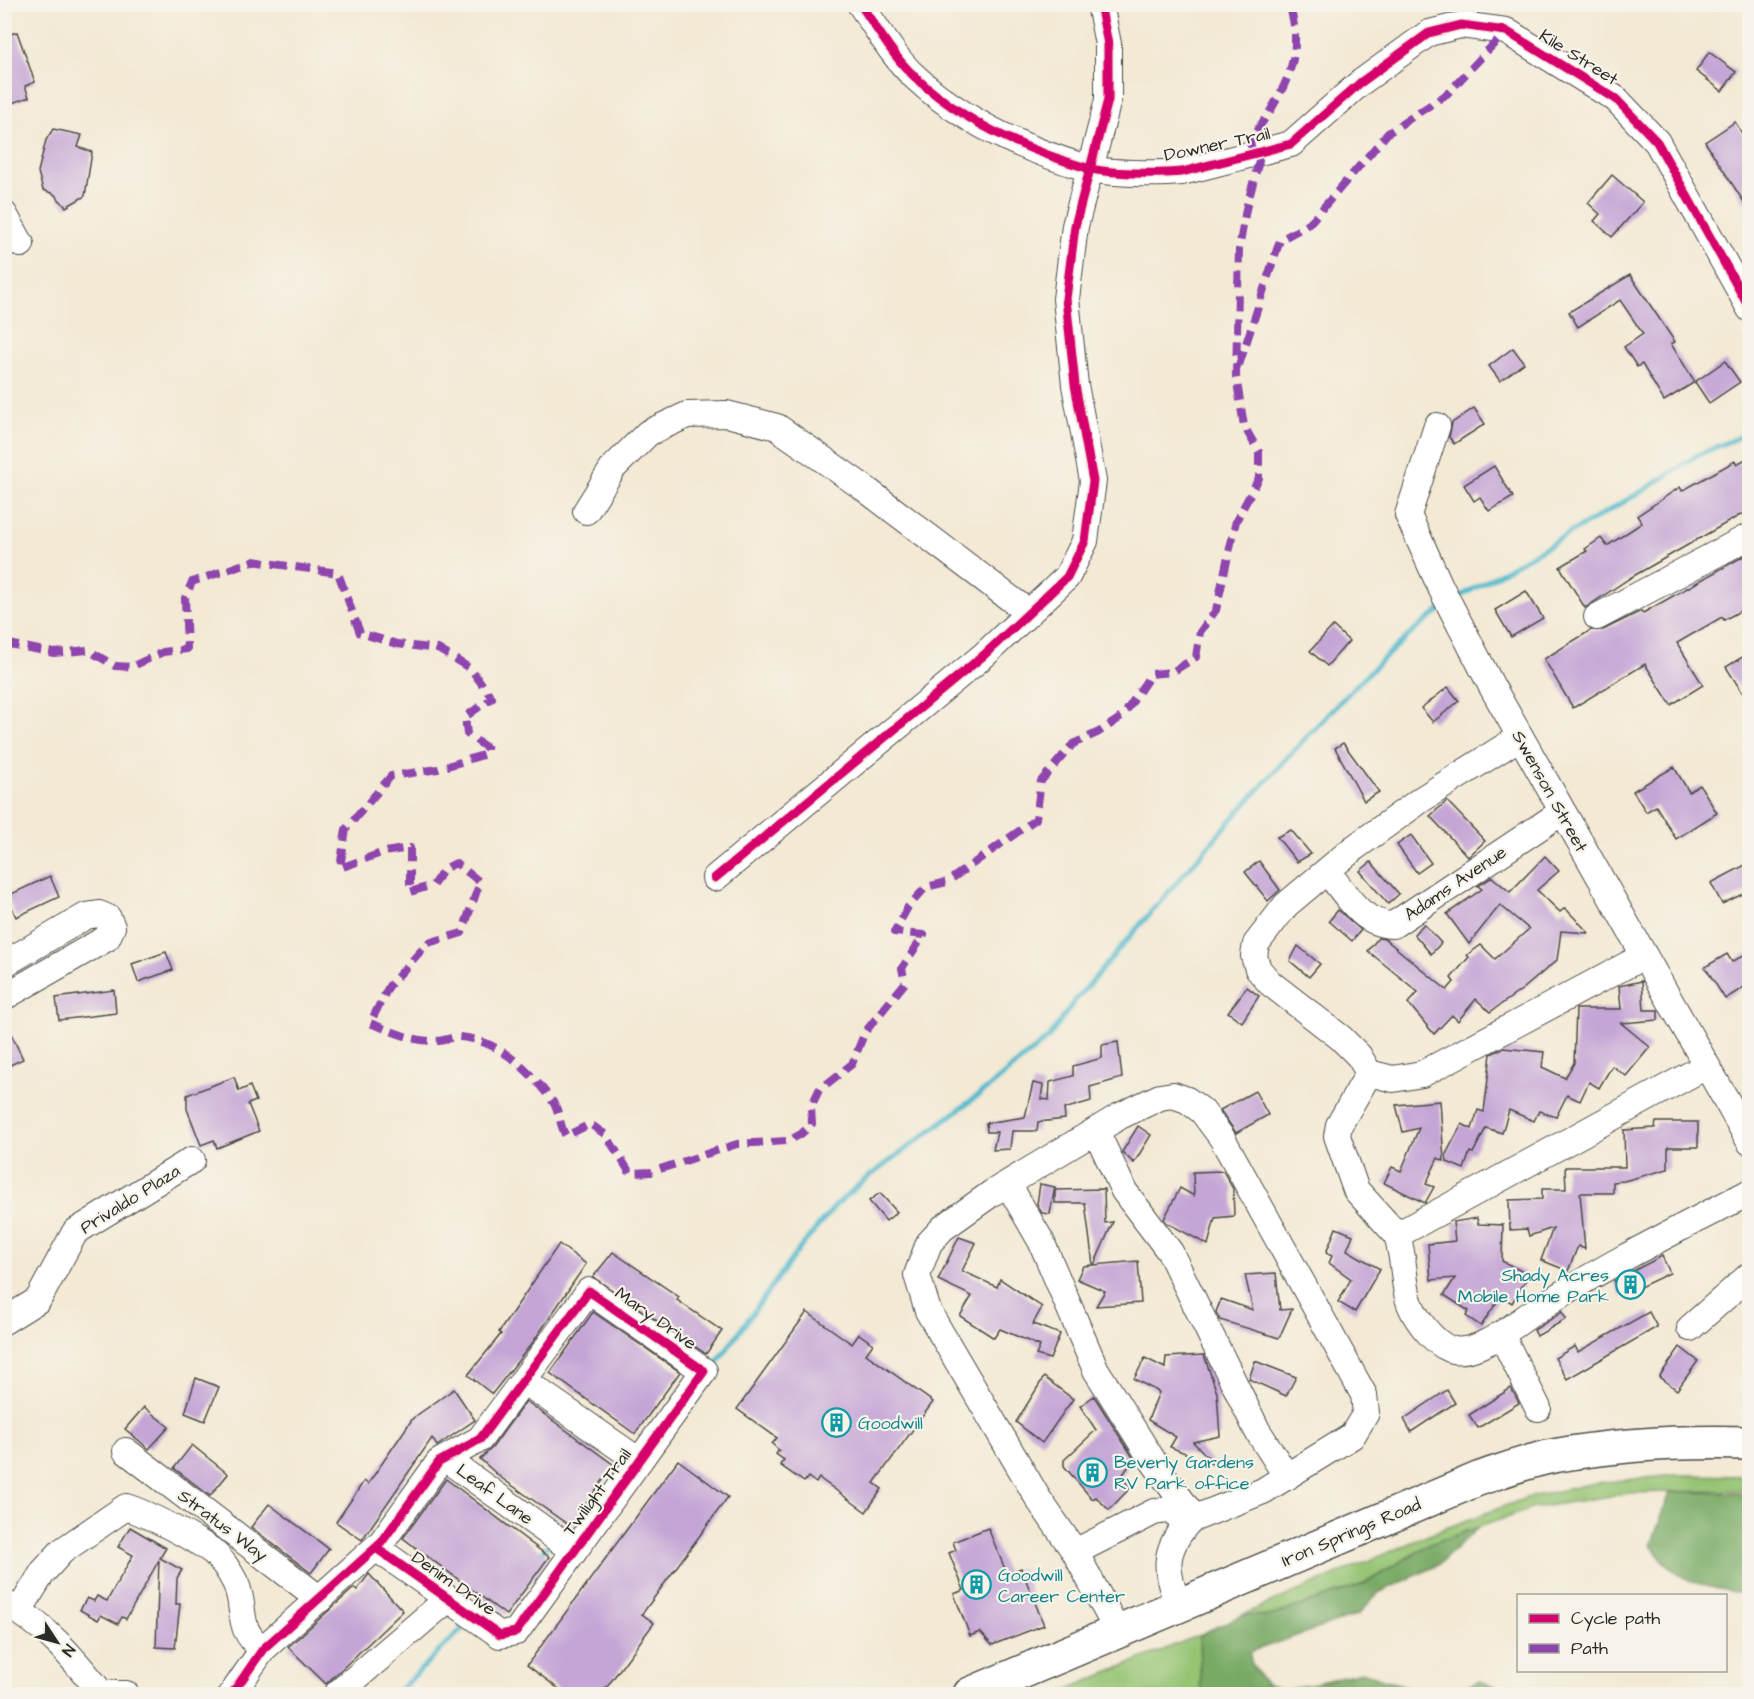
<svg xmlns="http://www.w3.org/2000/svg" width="1754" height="1699" font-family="'Architects Daughter',sans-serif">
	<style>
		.green { fill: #95c473; stroke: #60784f; stroke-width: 1.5 }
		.forest { fill: #78aa65; stroke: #526a48; stroke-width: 1.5 }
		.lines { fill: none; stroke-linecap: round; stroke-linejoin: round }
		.stream { stroke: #50b9cd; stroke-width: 5 }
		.building { fill: #c4a5d6 }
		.minor-casing { stroke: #494844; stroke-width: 28 }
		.major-casing { stroke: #494844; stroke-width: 36 }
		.minor { stroke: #fff; stroke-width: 26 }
		.major { stroke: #fff; stroke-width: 33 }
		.quiet { stroke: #8e44ad; stroke-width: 8; stroke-dasharray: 15 8; stroke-linecap: butt }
		.cycleway-casing { stroke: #f7f3e8; stroke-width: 13 }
		.cycleway { stroke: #d6006c; stroke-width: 9 }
		.labels { text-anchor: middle; stroke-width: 4.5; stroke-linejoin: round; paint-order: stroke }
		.street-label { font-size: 18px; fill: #2b2b2b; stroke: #f7f3e8 }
		.culture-label { font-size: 18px; fill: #0d838f; stroke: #f7f3e8; text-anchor: start }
	</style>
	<rect width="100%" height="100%" fill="#f7f3e8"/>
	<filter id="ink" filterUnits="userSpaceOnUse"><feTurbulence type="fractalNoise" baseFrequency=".0167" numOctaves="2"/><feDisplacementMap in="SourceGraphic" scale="12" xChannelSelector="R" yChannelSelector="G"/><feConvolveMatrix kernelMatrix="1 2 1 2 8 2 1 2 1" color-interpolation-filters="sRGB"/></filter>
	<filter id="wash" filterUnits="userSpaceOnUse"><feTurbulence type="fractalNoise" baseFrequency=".008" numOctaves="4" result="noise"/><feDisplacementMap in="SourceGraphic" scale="24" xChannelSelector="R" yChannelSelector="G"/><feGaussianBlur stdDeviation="1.35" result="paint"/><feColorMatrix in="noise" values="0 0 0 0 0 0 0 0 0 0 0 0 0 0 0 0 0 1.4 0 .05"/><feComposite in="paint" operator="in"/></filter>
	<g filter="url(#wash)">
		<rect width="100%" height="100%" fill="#f3e9d4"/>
		<!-- green -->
		<g class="green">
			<polygon points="1676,1475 1749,1476 1749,1490 1630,1493 1534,1508 1430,1544 1364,1584 1270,1616 1242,1615 1438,1531 1526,1498 1594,1483"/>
			<polygon points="1199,1635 1201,1694 1056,1694"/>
		</g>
		<!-- forest -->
		<g class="forest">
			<path d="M1670,1492L1749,1493V1595C1704,1585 1679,1587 1651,1545Z"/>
			<polygon points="1479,1527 1438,1565 1378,1593 1359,1614 1250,1652 1251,1664 1267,1685 1286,1690 1362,1672 1414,1689 1449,1692 1480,1681 1506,1690 1510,1694 1201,1694 1199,1635 1242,1615 1270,1616 1364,1584 1430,1544"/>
		</g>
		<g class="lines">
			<!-- stream -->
			<g class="stream">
				<polyline points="1454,600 1646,489 1696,456 1750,432"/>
				<path d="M711,1371L796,1253L835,1206L863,1181L992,1085L1049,1037L1073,1003C1149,915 1223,826 1302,742C1346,695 1392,646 1444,607"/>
				<polyline points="561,1534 596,1501"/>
				<polyline points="537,1556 552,1542"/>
				<polyline points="478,1612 492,1597"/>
				<polyline points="396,1694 470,1621"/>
			</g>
		</g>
		<g id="blocks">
			<!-- building -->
			<g class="building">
				<polygon points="17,32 35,82 25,86 29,97 4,106 4,36"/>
				<polygon points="1709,52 1736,72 1722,91 1696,71"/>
				<polygon points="1735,122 1749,144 1749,210 1705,142"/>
				<polygon points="53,129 82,135 78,147 92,152 85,196 66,207 54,194 43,190 38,172 46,140"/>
				<polygon points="1612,175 1643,202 1612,237 1594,221 1600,214 1588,203"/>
				<polygon points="1630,275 1675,342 1671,344 1695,382 1664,401 1642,364 1637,367 1624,347 1643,334 1620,300 1578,327 1569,312"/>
				<polygon points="1513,348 1524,363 1500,381 1489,366"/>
				<polygon points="1725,361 1740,382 1709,403 1695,382"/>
				<polygon points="1474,408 1485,424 1454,444 1449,437 1452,423"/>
				<polygon points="1749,457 1749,510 1630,578 1585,608 1560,567 1587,551 1585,549 1601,538 1607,546 1642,523 1637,516 1680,487 1682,491 1735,461 1737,464"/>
				<polygon points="1494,466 1513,497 1489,511 1480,497 1474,501 1464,485"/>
				<polygon points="1749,553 1749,606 1724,620 1722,617 1677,643 1703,685 1671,705 1645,664 1573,708 1544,659 1591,630 1603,630 1641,611 1643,613"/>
				<polygon points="1526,591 1543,618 1511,637 1495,610"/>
				<polygon points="1333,626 1349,641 1327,666 1310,651"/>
				<polygon points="1744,656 1749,665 1749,703 1726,667"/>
				<polygon points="1448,687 1459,701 1433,722 1421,708"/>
				<polygon points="1343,743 1379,792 1364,801 1335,748"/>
				<polygon points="1674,767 1689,792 1700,785 1717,813 1676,839 1656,806 1646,812 1633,791"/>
				<polygon points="1447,801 1485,841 1468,857 1430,816"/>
				<polygon points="1291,830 1311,854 1297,862 1277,837"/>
				<polygon points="1411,835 1431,863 1417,873 1397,845"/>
				<polygon points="1545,856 1559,871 1537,890 1560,912 1565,908 1589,933 1561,931 1557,960 1523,989 1490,1012 1476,999 1458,1021 1452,1015 1434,1034 1408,1003 1418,992 1368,951 1378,938 1385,939 1447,990 1454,982 1451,978 1469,957 1467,955 1481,945 1495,959 1529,929 1500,905 1469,944 1447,914 1482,889 1478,886 1492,877 1510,892"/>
				<polygon points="1259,861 1280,890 1268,901 1245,872"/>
				<polygon points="1371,862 1399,894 1388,904 1360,871"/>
				<polygon points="1749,863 1749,891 1722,904 1711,883"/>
				<polygon points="50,876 59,897 16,917 7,896"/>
				<polygon points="1338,910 1361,930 1352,941 1329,921"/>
				<polygon points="1424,924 1441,943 1431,954 1414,934"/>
				<polygon points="1298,946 1320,964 1309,977 1290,961"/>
				<polygon points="166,952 173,970 138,982 132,964"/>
				<polygon points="1749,952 1749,984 1725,999 1705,967 1727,954 1732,962"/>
				<polygon points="1642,981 1644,1010 1658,1010 1658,1020 1621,1023 1650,1047 1626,1076 1612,1066 1599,1088 1589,1082 1580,1101 1567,1095 1556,1117 1539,1111 1534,1121 1509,1110 1502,1133 1486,1128 1473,1153 1470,1152 1464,1169 1447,1162 1446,1154 1462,1124 1472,1129 1478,1110 1484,1112 1491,1054 1503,1048 1544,1052 1542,1067 1565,1078 1574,1063 1576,1009 1621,1009 1619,986"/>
				<polygon points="1247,987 1259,996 1242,1022 1228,1012"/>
				<polygon points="114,990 116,1013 59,1020 56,998"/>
				<polygon points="4,1019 23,1059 4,1068"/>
				<polygon points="1118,1042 1122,1078 1090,1087 1091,1101 1064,1109 1065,1119 1038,1122 1037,1131 1012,1131 1010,1149 993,1150 997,1132 987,1132 986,1123 1025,1117 1033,1083 1043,1085 1041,1099 1049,1100 1050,1082 1073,1076 1073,1066 1102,1058 1102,1045"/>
				<polygon points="234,1077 239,1091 250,1086 256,1101 248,1104 259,1131 217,1148 214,1140 201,1145 187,1109 187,1095"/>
				<polygon points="1255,1091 1268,1115 1236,1133 1220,1110"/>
				<polygon points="1440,1101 1444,1161 1438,1158 1426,1184 1434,1187 1425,1203 1384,1183 1392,1167 1401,1171 1419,1128 1403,1132 1396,1105"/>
				<polygon points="1656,1122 1698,1122 1698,1147 1668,1147 1668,1169 1624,1181 1613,1182 1613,1193 1580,1193 1585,1249 1578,1246 1568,1271 1541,1260 1553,1228 1529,1236 1527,1229 1510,1230 1509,1200 1542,1199 1542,1189 1566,1189 1565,1167 1625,1167 1624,1130 1655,1128"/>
				<polygon points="1138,1126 1151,1135 1134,1163 1122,1152"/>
				<polygon points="1223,1171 1233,1189 1234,1216 1215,1218 1208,1245 1167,1223 1164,1219 1180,1188 1194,1196 1193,1172"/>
				<polygon points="1040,1184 1055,1187 1050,1214 1042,1213 1037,1204"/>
				<polygon points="1104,1189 1105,1223 1113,1222 1094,1265 1138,1261 1141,1303 1096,1306 1105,1291 1077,1279 1083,1266 1093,1265 1085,1203 1055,1203 1055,1190"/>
				<polygon points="880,1193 897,1212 886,1221 869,1201"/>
				<polygon points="1477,1218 1478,1224 1503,1225 1502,1261 1529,1275 1512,1303 1501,1296 1481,1326 1466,1316 1469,1311 1444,1295 1455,1278 1431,1280 1428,1244 1455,1241 1453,1222"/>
				<polygon points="1336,1228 1353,1235 1347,1250 1380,1269 1355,1312 1338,1302 1351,1279 1329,1263 1332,1256 1326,1253"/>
				<polygon points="959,1237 976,1243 962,1271 997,1287 1000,1279 1042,1307 1033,1324 1060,1334 1050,1359 1036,1355 1040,1346 1000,1329 994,1338 960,1316 972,1296 938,1280"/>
				<polygon points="559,1244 586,1264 533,1342 492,1394 468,1375 501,1334 499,1332"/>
				<polygon points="613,1252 679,1297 677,1300 722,1331 706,1354 593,1277"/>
				<polygon points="1662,1256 1670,1273 1621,1296 1614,1281"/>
				<polygon points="1276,1273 1280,1310 1292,1309 1279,1338 1220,1320 1216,1312 1221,1299 1253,1310 1245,1275"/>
				<polygon points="593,1312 680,1372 635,1434 550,1373"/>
				<polygon points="807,1312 852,1344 859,1334 873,1344 866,1354 933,1402 874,1483 882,1489 866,1512 819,1478 816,1483 808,1477 804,1482 780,1465 784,1460 776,1454 779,1450 772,1444 777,1438 737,1409"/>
				<polygon points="1562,1312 1566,1319 1537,1336 1534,1330"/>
				<polygon points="1649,1312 1657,1327 1567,1379 1555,1358 1575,1346 1578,1352"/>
				<polygon points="1680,1347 1698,1361 1677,1390 1659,1377"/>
				<polygon points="1204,1355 1217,1393 1220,1436 1193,1442 1217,1466 1170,1447 1176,1437 1148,1420 1159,1392 1134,1379 1145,1358 1165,1368 1166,1357"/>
				<polygon points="1255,1361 1296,1377 1286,1396 1249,1379"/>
				<polygon points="1044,1377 1073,1399 1042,1443 1016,1422"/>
				<polygon points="196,1378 219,1387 205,1421 185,1413"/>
				<polygon points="1511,1388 1519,1403 1478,1428 1469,1415"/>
				<polygon points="454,1389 475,1420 437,1446 432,1438 362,1540 336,1522 364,1481 368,1484 413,1418"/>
				<polygon points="1447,1390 1455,1403 1411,1432 1404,1419"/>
				<polygon points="1094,1396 1134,1459 1121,1477 1131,1487 1109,1510 1096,1497 1092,1499 1064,1466 1064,1460 1096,1430 1080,1406"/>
				<polygon points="526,1401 614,1465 570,1526 500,1477 480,1459 492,1448"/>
				<polygon points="144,1407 169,1427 149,1449 125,1429"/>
				<polygon points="192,1445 228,1474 210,1496 174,1468"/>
				<polygon points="678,1460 728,1497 642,1614 654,1623 601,1695 567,1695 527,1665"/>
				<polygon points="446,1479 549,1557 506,1615 403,1538"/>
				<polygon points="269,1504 329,1549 311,1573 251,1527"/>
				<polygon points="130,1527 166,1548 160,1558 182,1570 177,1578 176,1604 180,1604 175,1648 156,1647 159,1560 126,1619 122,1617 118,1624 101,1615 98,1620 80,1610 87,1598 94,1601 97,1596 107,1601 133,1555 118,1547"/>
				<polygon points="988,1528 1007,1574 1021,1568 1044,1625 992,1645 980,1632 970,1636 954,1594 964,1590 949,1553 956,1550 953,1542"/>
				<polygon points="369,1574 403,1611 326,1684 288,1647 354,1588 357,1590"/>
			</g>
		</g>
	</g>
	<g filter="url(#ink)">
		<use href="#blocks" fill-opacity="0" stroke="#494844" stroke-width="1.5"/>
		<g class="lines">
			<defs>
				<g id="minor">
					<path d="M860,4C877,28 894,58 915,77C962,121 1026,150 1087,168C1109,174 1159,174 1182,172L1291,144L1360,83L1429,33L1461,25L1506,31L1616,99L1657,142L1750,309"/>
					<polyline points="4,214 21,244"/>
					<polyline points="1437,426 1408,515 1441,588 1491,685 1750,1142"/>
					<polyline points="586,511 613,468 648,433 687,415 727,414 777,427 864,488 1028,612"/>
					<polyline points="1597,617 1750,536"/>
					<polyline points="1520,737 1422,799 1354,848 1286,905 1256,944 1254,956 1258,969 1270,983 1341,1038 1359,1056 1369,1073 1339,1125 1337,1136 1356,1190 1397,1235 1706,1066"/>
					<path d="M1327,871C1345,893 1362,925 1393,925L1562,812"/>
					<polyline points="715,878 984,655 1067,577 1085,541 1093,481 1075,385 1066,299 1075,226 1108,100 1108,44 1100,4"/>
					<polyline points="4,964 86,916 99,914 108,918 112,927 107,938 4,997"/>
					<polyline points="1369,1073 1393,1079 1422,1074 1644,956"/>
					<polyline points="1096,1131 1124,1191 1170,1252 1257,1430 1287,1477"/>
					<polyline points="1008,1184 1041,1241 1096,1370 1153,1461 1194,1518"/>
					<path d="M1397,1235C1404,1257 1403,1277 1408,1298C1413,1316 1432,1342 1450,1349C1475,1358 1515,1324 1535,1311C1603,1266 1677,1230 1750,1192"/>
					<polyline points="4,1321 38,1300 75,1232 192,1160"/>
					<polyline points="1690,1328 1750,1275"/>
					<polyline points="1501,1334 1538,1408"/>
					<polyline points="524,1381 639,1461"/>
					<polyline points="126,1451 320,1599"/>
					<polyline points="446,1459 574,1551"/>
					<polyline points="1075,1552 1154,1512 1168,1510 1190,1520 1263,1491 1352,1436 1366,1413 1364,1395 1222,1138 1202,1111 1187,1100 1173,1095 1160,1097 1120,1116 992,1193 943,1228 929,1243 917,1275 928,1311 1039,1500 1075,1552 1118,1632"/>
					<path d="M5,1603C46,1625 74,1659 102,1694"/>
					<path d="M1178,1606C1165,1569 1162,1551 1190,1520"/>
					<path d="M19,1611L43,1572L62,1551L126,1507C148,1514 192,1537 212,1551C223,1560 230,1572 236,1584C247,1611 235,1629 263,1649"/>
					<polyline points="102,1694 126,1694"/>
					<polyline points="232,1694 263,1649 381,1543 439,1462 480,1439 589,1291 704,1371 516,1632 500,1635 376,1548"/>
					<polyline points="337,1694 448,1599"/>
				</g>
				<path id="major" d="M970,1694L1478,1479C1502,1471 1527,1461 1553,1456C1618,1444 1683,1441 1750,1443"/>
			</defs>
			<!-- minor casing -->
			<use href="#minor" class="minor-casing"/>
			<!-- major casing -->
			<use href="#major" class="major-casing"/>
			<!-- minor -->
			<use href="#minor" class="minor"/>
			<!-- major -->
			<use href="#major" class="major"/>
			<!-- quiet -->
			<g class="quiet">
				<polyline points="1239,365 1280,240 1309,224 1388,133 1447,94 1506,31"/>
				<path d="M4,643L54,653L88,650L115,666L131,667L163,652L187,649L185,598L192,582L253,561L338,573L360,633L397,644L438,649L471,669L492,698L465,717L467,734L487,748L486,754L438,769L391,776L346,829L340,868L384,852L410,848V892L433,885L444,869L456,863L480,882L462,933L428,943L389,986L370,1023C391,1031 414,1042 437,1041C445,1041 453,1036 460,1037C500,1040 531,1072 553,1102C560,1111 559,1125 566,1136L590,1124L606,1135L630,1173L651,1172L737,1144L788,1141L801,1134L812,1124L811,1107L819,1090L852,1064L865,1032L905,983L902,968L924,935L894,932L908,907L926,887L947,882L1036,819L1041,781L1073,744L1099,732L1123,716L1151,674L1172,672L1196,657L1200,632L1216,610L1236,521L1259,478V452L1244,426L1236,376L1239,249L1246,209L1259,161L1250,144C1255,130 1265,120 1272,108C1293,72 1302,45 1289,4"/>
			</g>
			<defs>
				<g id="cycleway">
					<path d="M860,4C877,28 894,58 915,77C962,121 1026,150 1087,168C1109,174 1159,174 1182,172L1291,144L1360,83L1429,33L1461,25L1506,31L1616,99L1657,142L1750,309"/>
					<polyline points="715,878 984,655 1067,577 1085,541 1093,481 1075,385 1066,299 1075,226 1108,100 1108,44 1100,4"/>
					<polyline points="232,1694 263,1649 381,1543 439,1462 480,1439 589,1291 704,1371 516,1632 500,1635 376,1548"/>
				</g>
			</defs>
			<!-- cycleway casing -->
			<use href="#cycleway" class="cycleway-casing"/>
			<!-- cycleway -->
			<use href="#cycleway" class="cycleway"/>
		</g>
	</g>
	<!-- icons -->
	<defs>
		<symbol id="building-ring" viewBox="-11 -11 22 22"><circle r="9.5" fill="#f7f3e8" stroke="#0f9aa8" stroke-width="1.5"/><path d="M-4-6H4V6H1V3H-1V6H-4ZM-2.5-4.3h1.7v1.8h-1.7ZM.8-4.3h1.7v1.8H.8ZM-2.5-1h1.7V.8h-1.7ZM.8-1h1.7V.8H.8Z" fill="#0f9aa8"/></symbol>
	</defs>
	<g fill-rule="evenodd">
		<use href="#building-ring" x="1614" y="1268" width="33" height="33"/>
		<use href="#building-ring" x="820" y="1406" width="33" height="33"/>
		<use href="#building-ring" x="1076" y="1456" width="33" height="33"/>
		<use href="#building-ring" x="960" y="1568" width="33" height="33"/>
	</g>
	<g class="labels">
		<!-- street labels -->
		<g class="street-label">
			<text transform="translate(1579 57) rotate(32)" y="6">Kile Street</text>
			<text transform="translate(1217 144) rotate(-12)" y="6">Downer Trail</text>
			<text transform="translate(1550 791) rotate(61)" y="6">Swenson Street</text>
			<text transform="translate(1455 883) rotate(-34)" y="6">Adams Avenue</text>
			<text transform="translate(130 1199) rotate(-32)" y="6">Privaldo Plaza</text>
			<text transform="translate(656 1318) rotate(35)" y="6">Mary Drive</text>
			<text transform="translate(597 1492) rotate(-54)" y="6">Twilight Trail</text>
			<text transform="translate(495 1494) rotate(36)" y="6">Leaf Lane</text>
			<text transform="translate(223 1525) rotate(37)" y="6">Stratus Way</text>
			<text transform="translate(1351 1532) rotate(-23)" y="6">Iron Springs Road</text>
			<text transform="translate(454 1583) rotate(35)" y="6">Denim Drive</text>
		</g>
		<!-- culture labels -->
		<g class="culture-label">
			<text x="1609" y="1281" text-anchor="end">Shady Acres<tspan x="1609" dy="21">Mobile Home Park</tspan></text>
			<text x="858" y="1429">Goodwill</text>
			<text x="1114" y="1468">Beverly Gardens<tspan x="1114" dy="21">RV Park office</tspan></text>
			<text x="998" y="1581">Goodwill<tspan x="998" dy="21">Career Center</tspan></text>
		</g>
	</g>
	<!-- margin -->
	<rect width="1754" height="1699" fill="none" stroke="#f7f3e8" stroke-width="24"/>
	<!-- legend -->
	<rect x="1517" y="1594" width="210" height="78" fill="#f7f3e8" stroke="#a5a39c" stroke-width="1.5"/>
	<rect x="1529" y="1614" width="30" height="9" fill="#d6006c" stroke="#a5a39c" stroke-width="1.5"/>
	<text x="1571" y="1624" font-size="18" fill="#2b2b2b">Cycle path</text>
	<rect x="1529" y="1644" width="30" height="9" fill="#8e44ad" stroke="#a5a39c" stroke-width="1.5"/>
	<text x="1571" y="1654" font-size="18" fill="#2b2b2b">Path</text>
	<!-- north arrow -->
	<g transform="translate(57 1642) rotate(126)" stroke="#f7f3e8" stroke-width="4.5" paint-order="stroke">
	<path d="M0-4.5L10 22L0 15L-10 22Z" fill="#2b2b2b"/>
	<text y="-9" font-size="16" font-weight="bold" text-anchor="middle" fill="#2b2b2b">N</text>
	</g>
</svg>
